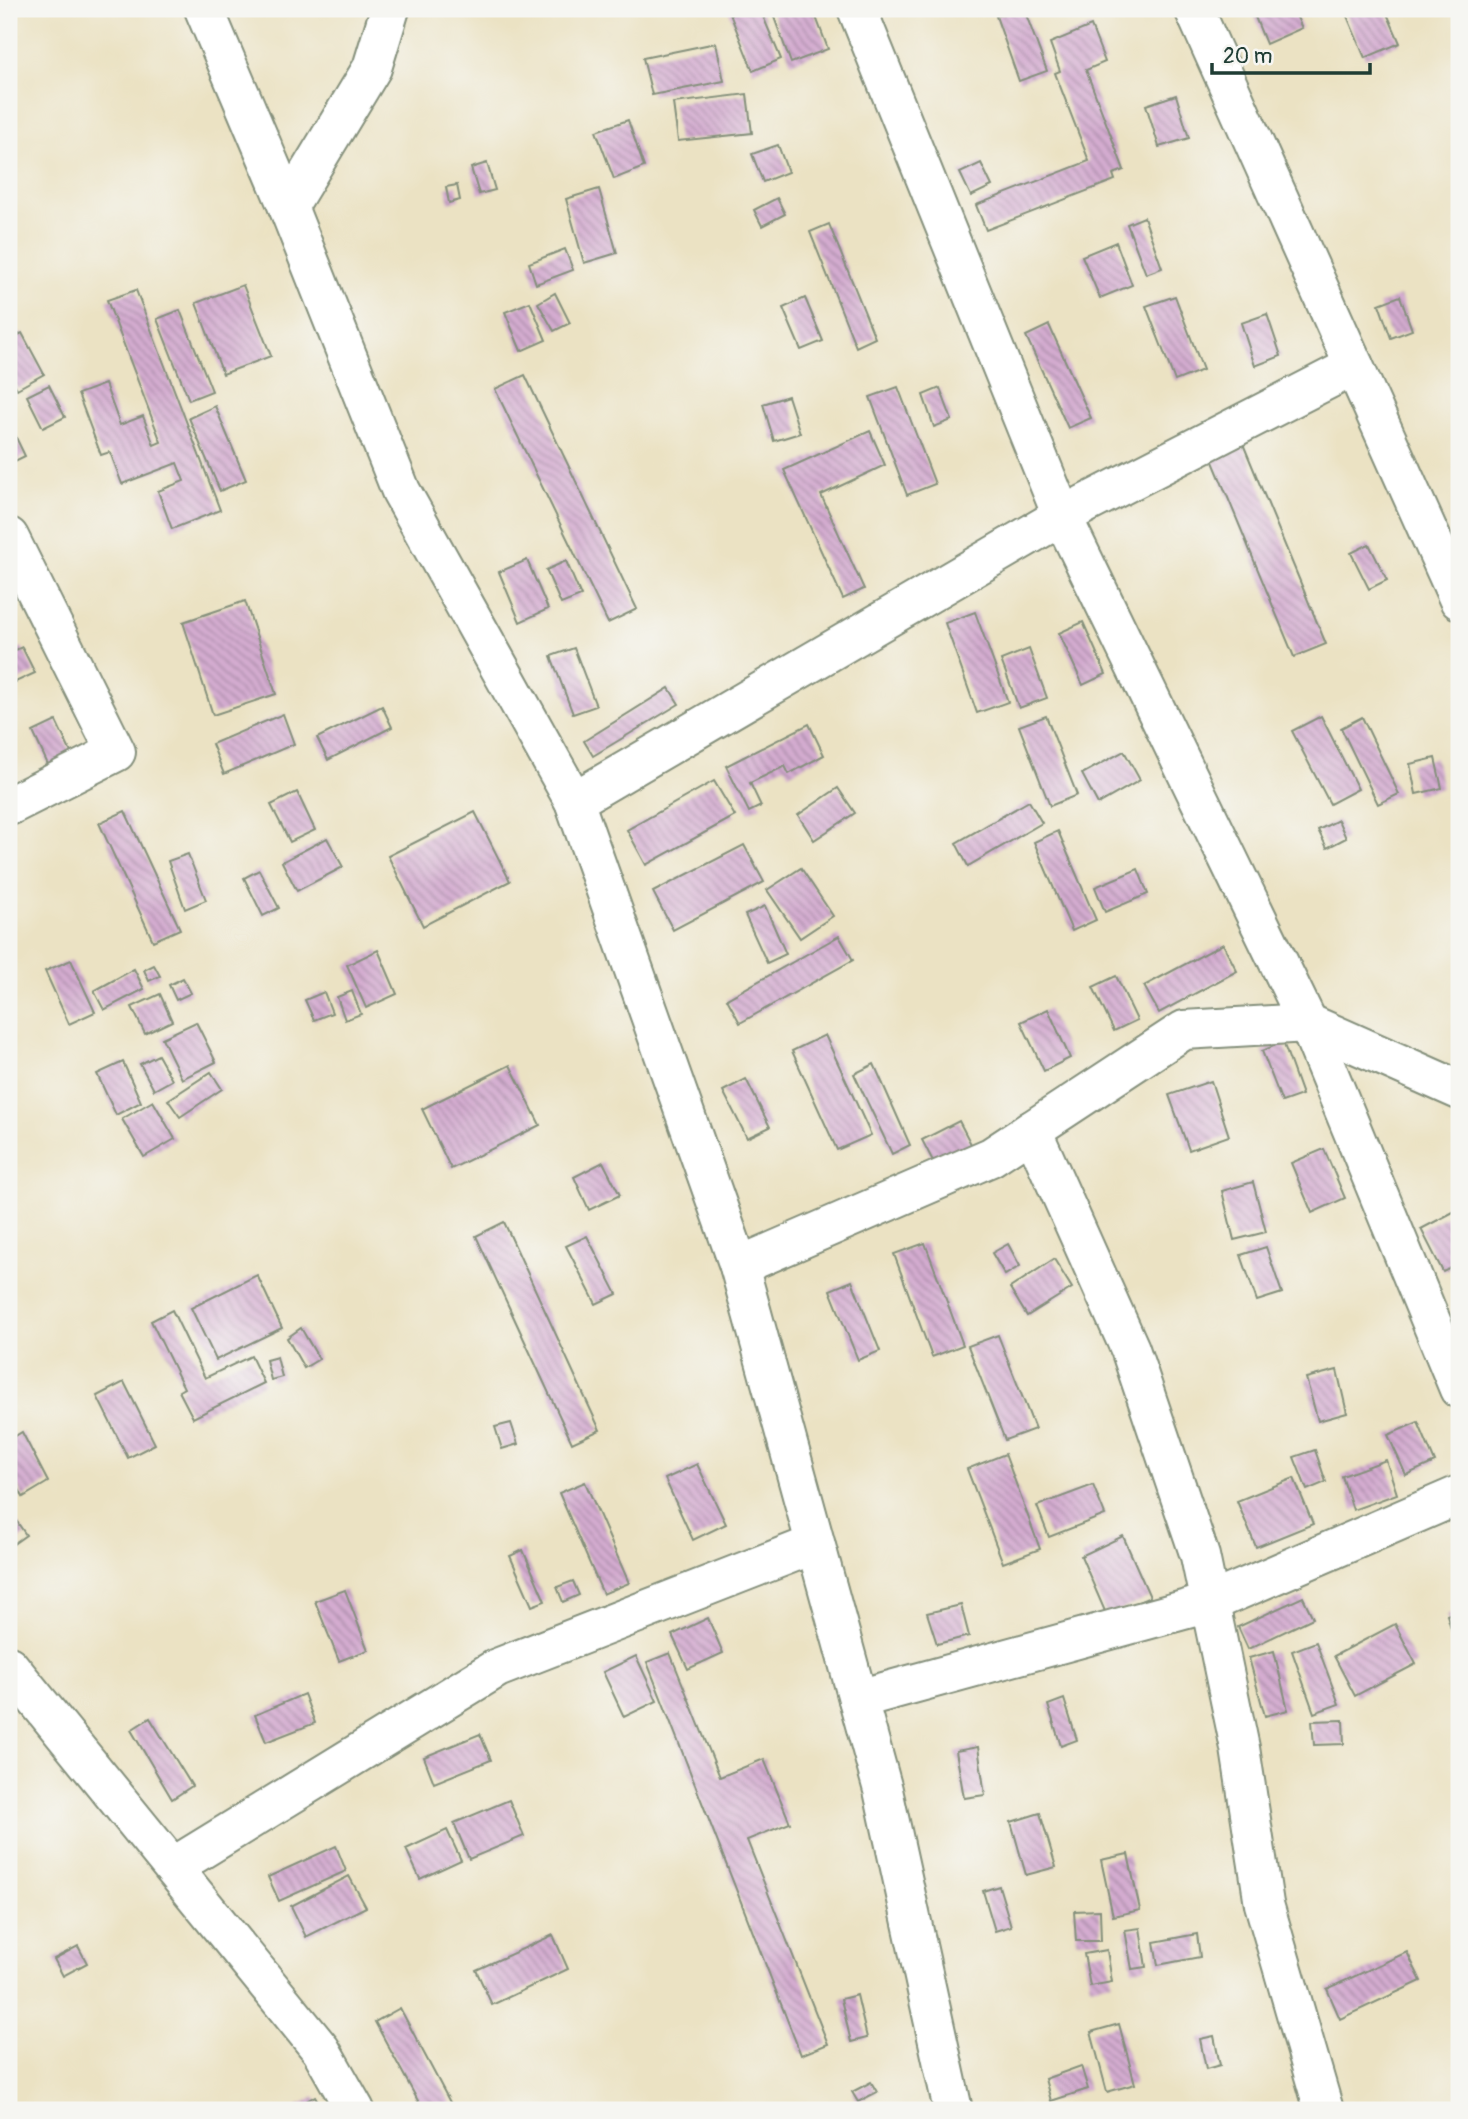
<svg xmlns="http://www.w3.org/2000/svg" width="1468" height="2119" font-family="Pangolin,sans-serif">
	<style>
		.building { fill: url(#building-back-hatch) }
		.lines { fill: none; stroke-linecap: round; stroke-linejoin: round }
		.minor-casing { stroke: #85907c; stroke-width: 42 }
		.minor { stroke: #fff; stroke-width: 38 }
	</style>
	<defs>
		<pattern id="building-back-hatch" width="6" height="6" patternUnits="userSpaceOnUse" patternTransform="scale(1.75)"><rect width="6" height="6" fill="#d4acd0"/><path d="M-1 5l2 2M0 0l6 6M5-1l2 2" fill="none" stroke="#ab8daa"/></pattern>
	</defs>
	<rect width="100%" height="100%" fill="#f6f6f2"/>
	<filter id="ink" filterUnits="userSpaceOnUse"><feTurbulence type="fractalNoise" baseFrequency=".0143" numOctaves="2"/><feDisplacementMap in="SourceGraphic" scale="14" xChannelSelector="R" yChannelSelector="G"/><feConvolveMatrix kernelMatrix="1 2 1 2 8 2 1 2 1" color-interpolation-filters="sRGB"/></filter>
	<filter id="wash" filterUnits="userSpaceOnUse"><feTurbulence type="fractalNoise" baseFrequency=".00686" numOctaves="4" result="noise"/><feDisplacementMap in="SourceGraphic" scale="28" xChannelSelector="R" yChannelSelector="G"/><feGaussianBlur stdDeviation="1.57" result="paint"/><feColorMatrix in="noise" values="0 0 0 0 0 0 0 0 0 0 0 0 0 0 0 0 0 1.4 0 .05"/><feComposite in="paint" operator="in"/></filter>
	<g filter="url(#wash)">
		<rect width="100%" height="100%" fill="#ebe2c3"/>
		<g id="blocks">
			<!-- building -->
			<g class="building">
				<polygon points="728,9 760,9 781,59 753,71"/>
				<polygon points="771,9 813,9 828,49 791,63"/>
				<polygon points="1016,9 1024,9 1047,71 1019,81 996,16"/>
				<polygon points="1260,9 1293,9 1302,28 1266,44 1253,12"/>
				<polygon points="1344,9 1385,9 1400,43 1365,58"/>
				<polygon points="1091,26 1105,62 1086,70 1124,170 1113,174 1115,180 986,230 976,205 1089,161 1055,73 1060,71 1050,43"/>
				<polygon points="716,43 724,81 652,95 643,58"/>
				<polygon points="747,94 752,133 678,141 673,103"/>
				<polygon points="1176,95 1189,138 1159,147 1146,105"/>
				<polygon points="628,120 644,167 614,179 596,131"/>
				<polygon points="778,145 788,172 763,182 752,154"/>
				<polygon points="487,163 495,190 479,194 471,168"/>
				<polygon points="981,163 992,186 971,196 960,173"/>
				<polygon points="457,185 460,200 449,203 446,187"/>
				<polygon points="599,189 617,253 584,263 566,199"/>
				<polygon points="777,198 785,214 762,226 754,210"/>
				<polygon points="1144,217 1162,268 1146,274 1127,224"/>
				<polygon points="829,224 875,338 856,347 810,232"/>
				<polygon points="1116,242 1132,285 1100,298 1082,256"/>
				<polygon points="565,249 573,270 536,284 529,263"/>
				<polygon points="243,285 271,356 223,374 196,303"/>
				<polygon points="136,290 220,510 172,529 158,491 184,481 177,463 122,484 110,452 101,455 78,394 105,384 120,425 143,416 154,445 161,442 107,300"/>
				<polygon points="555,293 570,323 554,331 538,303"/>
				<polygon points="1175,296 1203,370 1175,381 1146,306"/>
				<polygon points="1400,296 1412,330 1391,338 1379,304"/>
				<polygon points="805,298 823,341 801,350 783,308"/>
				<polygon points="530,302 546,340 521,351 505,312"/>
				<polygon points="180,310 212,391 189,400 157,319"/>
				<polygon points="1267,314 1281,356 1255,366 1241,323"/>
				<polygon points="1049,325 1091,418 1068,428 1026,336"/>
				<polygon points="22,333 44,374 17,389 9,374 9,340"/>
				<polygon points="525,375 637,609 608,623 495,389"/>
				<polygon points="49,385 65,417 43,428 27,396"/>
				<polygon points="898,387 935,484 907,495 870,397"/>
				<polygon points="940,388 952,420 934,427 923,395"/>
				<polygon points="788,396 800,433 774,441 763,404"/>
				<polygon points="215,406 246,480 220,491 189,418"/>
				<polygon points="9,423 25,456 9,464"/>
				<polygon points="870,431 885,465 821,495 864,589 843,599 784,470"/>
				<polygon points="1241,439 1326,644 1294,657 1209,452"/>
				<polygon points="1369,544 1387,580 1369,589 1351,553"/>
				<polygon points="527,560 548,609 520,622 499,572"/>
				<polygon points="566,561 581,596 561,604 546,570"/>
				<polygon points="245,601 276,694 213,715 183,622"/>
				<polygon points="975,612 1008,702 977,713 945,623"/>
				<polygon points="1083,622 1106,674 1083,685 1059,633"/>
				<polygon points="22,647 35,673 9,685 9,653"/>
				<polygon points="574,648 596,706 573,714 551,656"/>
				<polygon points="1029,649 1047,698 1019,708 1001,660"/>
				<polygon points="669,688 679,704 593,756 584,741"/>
				<polygon points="382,706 392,727 328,760 317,738"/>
				<polygon points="283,714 294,744 224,774 212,744"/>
				<polygon points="1046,716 1077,795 1050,806 1019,726"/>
				<polygon points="1321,716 1358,789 1330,804 1292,731"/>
				<polygon points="1362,717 1399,794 1378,804 1341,728"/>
				<polygon points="56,721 74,759 50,769 33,732"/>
				<polygon points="809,724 824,755 789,774 785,766 750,783 761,806 749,812 726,766"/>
				<polygon points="1124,751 1140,780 1098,804 1082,774"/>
				<polygon points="1435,758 1442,788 1416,794 1410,764"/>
				<polygon points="714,781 735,816 646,865 627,830"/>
				<polygon points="838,788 855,813 814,840 798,815"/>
				<polygon points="297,792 315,830 290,842 271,805"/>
				<polygon points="1029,801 1042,823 968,866 956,843"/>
				<polygon points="125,811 180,929 153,941 99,823"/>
				<polygon points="475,812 510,881 423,926 388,856"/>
				<polygon points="1338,820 1346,838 1327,848 1318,830"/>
				<polygon points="1058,831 1096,920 1072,931 1034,842"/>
				<polygon points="327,838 343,867 297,891 282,862"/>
				<polygon points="744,845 764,882 673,930 653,892"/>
				<polygon points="188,854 206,900 185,909 168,861"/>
				<polygon points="801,868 833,916 800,938 767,890"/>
				<polygon points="1138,869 1148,894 1105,912 1095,887"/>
				<polygon points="259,870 279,908 263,916 244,878"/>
				<polygon points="765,906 786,954 767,963 745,915"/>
				<polygon points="839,936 853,960 740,1023 727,999"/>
				<polygon points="1223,944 1237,971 1159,1013 1144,986"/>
				<polygon points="378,950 397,994 366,1008 347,965"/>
				<polygon points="71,960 95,1012 69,1024 45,971"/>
				<polygon points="154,965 160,976 149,981 144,970"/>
				<polygon points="134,969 144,989 104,1010 94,991"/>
				<polygon points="1116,976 1137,1020 1114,1031 1093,987"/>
				<polygon points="183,978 191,993 176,1000 169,985"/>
				<polygon points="352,991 361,1014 345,1020 337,997"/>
				<polygon points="324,992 332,1013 314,1020 305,1000"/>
				<polygon points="160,994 172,1021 145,1034 132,1007"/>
				<polygon points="1048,1009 1070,1058 1044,1071 1021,1022"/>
				<polygon points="196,1022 216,1062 182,1079 162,1038"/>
				<polygon points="825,1035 871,1135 837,1150 792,1051"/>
				<polygon points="1283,1042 1302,1095 1282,1102 1262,1051"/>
				<polygon points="158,1055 172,1080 154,1090 140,1064"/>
				<polygon points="123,1062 141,1102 116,1115 97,1074"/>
				<polygon points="874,1064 910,1145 892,1154 854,1074"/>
				<polygon points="510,1065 540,1125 451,1169 422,1109"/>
				<polygon points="211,1072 222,1089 180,1117 168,1100"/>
				<polygon points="746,1079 770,1127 747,1138 723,1091"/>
				<polygon points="1211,1081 1229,1136 1189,1150 1169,1095"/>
				<polygon points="153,1101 175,1139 144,1157 122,1119"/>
				<polygon points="959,1121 972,1146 935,1165 922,1140"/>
				<polygon points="1324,1149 1345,1198 1312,1213 1291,1163"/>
				<polygon points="603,1162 620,1195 589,1210 574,1177"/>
				<polygon points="1253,1182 1266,1232 1234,1240 1222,1191"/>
				<polygon points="1459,1209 1459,1264 1443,1272 1421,1229"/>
				<polygon points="504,1222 600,1430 572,1443 476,1236"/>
				<polygon points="587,1236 617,1294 596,1304 566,1246"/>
				<polygon points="925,1243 963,1345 932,1357 894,1254"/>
				<polygon points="1008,1244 1020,1266 1005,1275 992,1253"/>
				<polygon points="1266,1247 1282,1293 1257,1301 1241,1255"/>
				<polygon points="1054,1259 1072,1288 1027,1316 1010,1288"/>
				<polygon points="257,1275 282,1328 216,1360 191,1308"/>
				<polygon points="852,1281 880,1351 858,1360 830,1290"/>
				<polygon points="172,1310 205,1378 251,1356 264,1383 193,1418 179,1391 184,1388 151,1321"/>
				<polygon points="301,1328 319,1359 304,1368 287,1338"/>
				<polygon points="998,1335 1035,1429 1005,1440 968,1346"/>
				<polygon points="277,1357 282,1377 271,1380 266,1360"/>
				<polygon points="1337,1370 1347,1413 1318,1421 1306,1378"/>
				<polygon points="124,1382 155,1444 128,1458 97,1396"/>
				<polygon points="1418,1422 1435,1462 1406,1475 1388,1435"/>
				<polygon points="511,1423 518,1444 502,1449 495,1427"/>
				<polygon points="22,1432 48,1482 23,1497 9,1470 9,1440"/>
				<polygon points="1315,1450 1326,1482 1307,1490 1294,1457"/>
				<polygon points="1005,1454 1040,1549 1003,1563 967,1469"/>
				<polygon points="1386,1460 1397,1494 1353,1510 1342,1476"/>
				<polygon points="697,1464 726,1524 693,1540 665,1479"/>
				<polygon points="1294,1478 1313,1524 1256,1547 1237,1501"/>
				<polygon points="585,1482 629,1583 603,1594 559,1493"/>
				<polygon points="1093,1485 1105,1515 1049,1537 1037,1506"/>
				<polygon points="9,1510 26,1535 9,1547"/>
				<polygon points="1123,1536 1150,1597 1107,1616 1081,1556"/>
				<polygon points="523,1550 545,1601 532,1606 510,1556"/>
				<polygon points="573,1581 579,1595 563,1602 557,1587"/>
				<polygon points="345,1590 368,1650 339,1661 315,1601"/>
				<polygon points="1303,1597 1313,1618 1248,1649 1238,1627"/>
				<polygon points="961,1605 969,1636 937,1644 927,1613"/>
				<polygon points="1459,1611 1459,1640 1455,1641 1447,1615"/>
				<polygon points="708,1618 723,1653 688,1669 672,1635"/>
				<polygon points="1395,1624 1416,1664 1355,1696 1334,1656"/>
				<polygon points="1316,1642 1339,1704 1314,1713 1292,1651"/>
				<polygon points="1274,1651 1288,1710 1265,1716 1249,1658"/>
				<polygon points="670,1653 720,1777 764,1759 790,1823 747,1840 828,2044 801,2055 647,1662"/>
				<polygon points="636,1656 657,1701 624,1717 603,1672"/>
				<polygon points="304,1694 315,1723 266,1742 255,1715"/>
				<polygon points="1064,1699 1077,1740 1061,1746 1048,1705"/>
				<polygon points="150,1718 192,1786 172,1799 131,1730"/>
				<polygon points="1343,1720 1344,1744 1314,1745 1312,1721"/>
				<polygon points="480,1734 491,1760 434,1783 424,1757"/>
				<polygon points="978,1747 985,1795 964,1798 956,1751"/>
				<polygon points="509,1800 524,1836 469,1859 454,1823"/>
				<polygon points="1040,1813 1056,1867 1026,1875 1011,1822"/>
				<polygon points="447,1830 461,1860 420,1879 406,1849"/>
				<polygon points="336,1846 346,1871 279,1901 268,1877"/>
				<polygon points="1128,1854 1140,1910 1113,1916 1101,1860"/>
				<polygon points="349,1876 366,1907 306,1937 291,1906"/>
				<polygon points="999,1886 1011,1926 995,1931 983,1891"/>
				<polygon points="1100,1910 1101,1941 1076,1941 1074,1911"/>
				<polygon points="1140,1928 1146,1967 1132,1969 1125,1930"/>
				<polygon points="1197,1934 1200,1957 1158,1965 1154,1942"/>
				<polygon points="553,1935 568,1969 492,2005 476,1970"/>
				<polygon points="78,1946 87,1963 63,1976 54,1959"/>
				<polygon points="1107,1950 1112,1982 1090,1986 1084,1954"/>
				<polygon points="1407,1952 1421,1981 1340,2019 1327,1989"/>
				<polygon points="857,1995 867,2038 851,2042 841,1999"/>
				<polygon points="400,2008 453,2108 448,2110 423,2110 375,2022"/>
				<polygon points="1119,2024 1135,2084 1107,2092 1091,2032"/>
				<polygon points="1214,2036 1220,2065 1206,2069 1200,2039"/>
				<polygon points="1081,2066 1088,2089 1051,2101 1045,2079"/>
				<polygon points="871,2082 877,2092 858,2102 852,2092"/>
				<polygon points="315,2096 323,2110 291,2110"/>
			</g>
		</g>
	</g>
	<g filter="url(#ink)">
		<use href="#blocks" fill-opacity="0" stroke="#85907c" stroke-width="2"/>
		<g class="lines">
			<defs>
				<g id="minor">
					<polyline points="204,9 288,207 401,491 574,801 739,1266 883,1790 953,2110"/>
					<polyline points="857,9 1062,516 1308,1023 1459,1389"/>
					<polyline points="1194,9 1459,600"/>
					<polyline points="288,207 372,68 390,9"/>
					<polyline points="9,537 116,752 9,806"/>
					<polyline points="574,801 1062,516 1354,366"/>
					<polyline points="1032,1130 1130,1349 1200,1556 1240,1748 1264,1904 1324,2110"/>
					<polyline points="739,1266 991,1157 1184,1030 1308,1023 1459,1090"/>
					<polyline points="9,1666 321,2050 355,2110"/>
					<polyline points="858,1699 1209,1603 1459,1495"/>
					<polyline points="173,1867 497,1668 815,1544"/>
				</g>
			</defs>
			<!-- minor casing -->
			<use href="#minor" class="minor-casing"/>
			<!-- minor -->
			<use href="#minor" class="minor"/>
		</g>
	</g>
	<!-- margin -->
	<rect width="1468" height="2119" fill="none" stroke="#f6f6f2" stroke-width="35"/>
	<!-- scale -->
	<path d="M1212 63v10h158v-10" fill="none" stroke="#1f3d34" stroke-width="3.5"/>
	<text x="1223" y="63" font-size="21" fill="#1f3d34" stroke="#f6f6f2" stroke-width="5" paint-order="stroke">20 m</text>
</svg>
